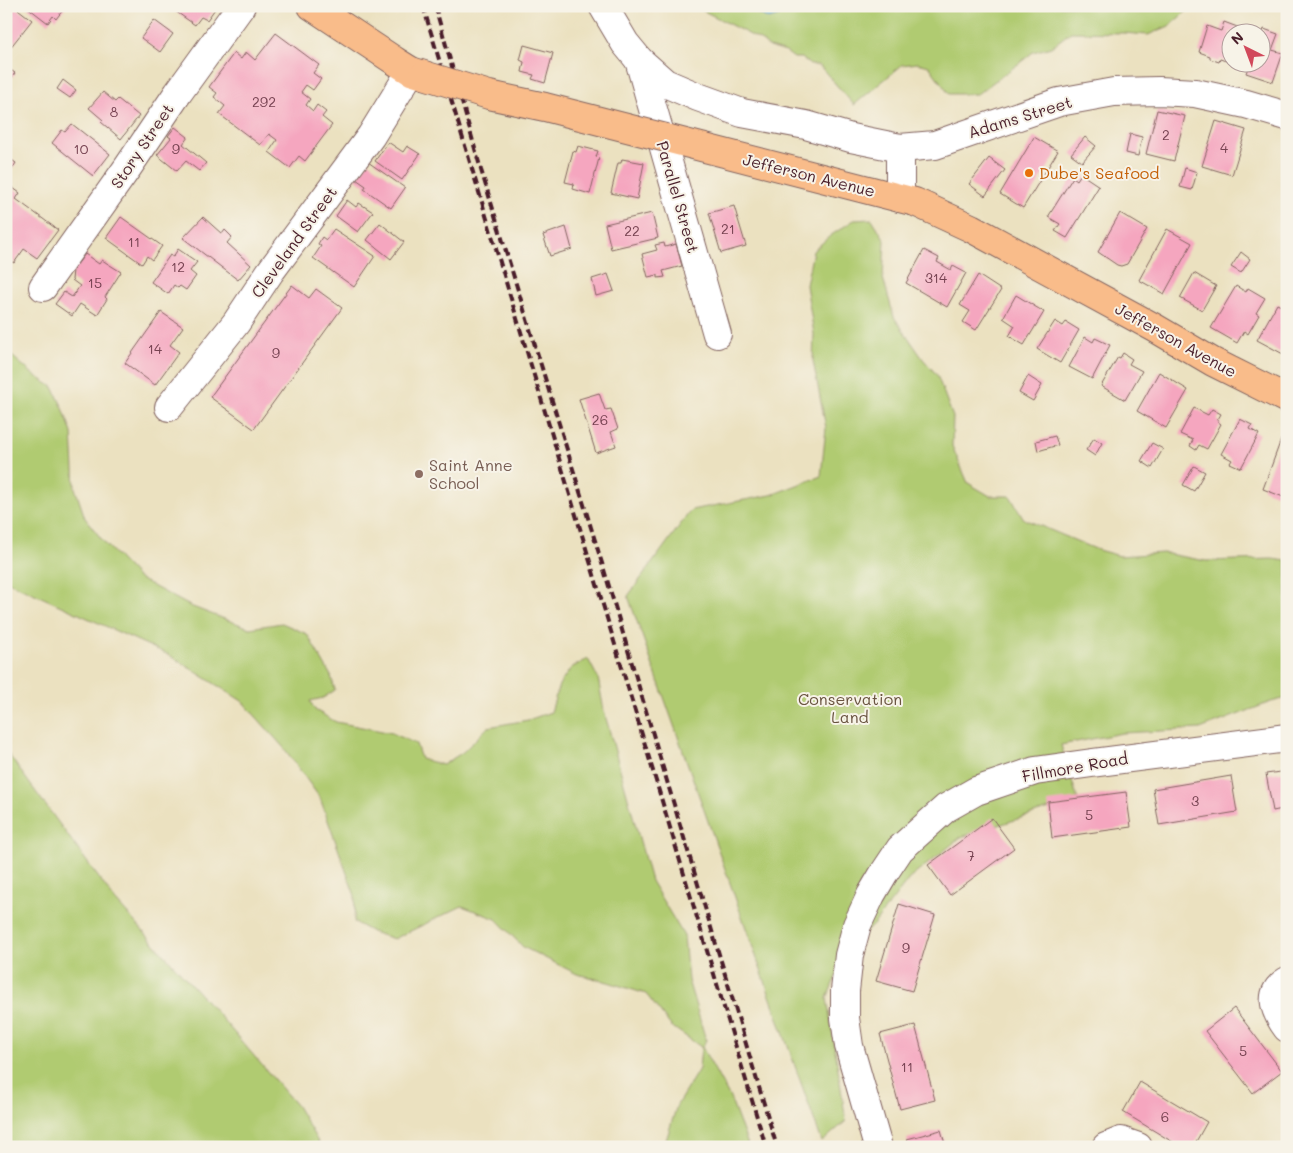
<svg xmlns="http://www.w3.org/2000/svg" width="1293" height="1153" font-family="Mali,sans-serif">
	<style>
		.green { fill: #b0cb71; stroke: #7d754e }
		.water { fill: #5cb7da; stroke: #536b82 }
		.building { fill: #f5a6bf }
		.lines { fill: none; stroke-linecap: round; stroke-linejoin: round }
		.minor-casing { stroke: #82635f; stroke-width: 30 }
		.major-casing { stroke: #82635f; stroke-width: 30 }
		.minor { stroke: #fff; stroke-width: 28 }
		.major { stroke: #f9bc8a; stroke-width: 28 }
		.rail { stroke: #4a1f2b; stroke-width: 4; stroke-dasharray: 8 4; stroke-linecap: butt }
		.major-bridge-casing { stroke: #82635f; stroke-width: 30; stroke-linecap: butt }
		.major-bridge { stroke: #f9bc8a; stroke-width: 28 }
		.food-dot { fill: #e8710a; stroke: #f7f3e8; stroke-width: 2 }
		.education-dot { fill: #8d6e63; stroke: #f7f3e8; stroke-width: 2 }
		.labels { text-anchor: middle; stroke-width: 4; stroke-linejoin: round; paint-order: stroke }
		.number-label { font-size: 14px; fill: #754150 }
		.street-label { font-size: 16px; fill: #4a1f2b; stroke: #f7f3e8 }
		.food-label { font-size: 16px; fill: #c56008; stroke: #f7f3e8; text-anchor: start }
		.education-label { font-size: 16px; fill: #785e54; stroke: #f7f3e8; text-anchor: start }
		.park-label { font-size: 16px; fill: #695340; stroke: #f7f3e8 }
	</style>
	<rect width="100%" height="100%" fill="#f7f3e8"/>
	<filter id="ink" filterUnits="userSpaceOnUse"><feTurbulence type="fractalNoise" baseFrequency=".02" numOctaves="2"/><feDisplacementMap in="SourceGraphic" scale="10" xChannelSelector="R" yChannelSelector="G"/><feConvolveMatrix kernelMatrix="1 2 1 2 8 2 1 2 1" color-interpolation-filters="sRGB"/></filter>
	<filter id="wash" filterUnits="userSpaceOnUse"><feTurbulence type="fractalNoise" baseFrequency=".0096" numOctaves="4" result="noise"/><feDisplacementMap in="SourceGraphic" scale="20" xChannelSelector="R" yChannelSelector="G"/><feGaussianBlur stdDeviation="1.12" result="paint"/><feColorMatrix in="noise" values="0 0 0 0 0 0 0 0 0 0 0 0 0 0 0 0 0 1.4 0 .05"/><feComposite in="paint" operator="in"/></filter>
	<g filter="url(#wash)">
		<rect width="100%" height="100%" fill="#ebe1c0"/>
		<!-- green -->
		<g class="green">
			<polygon points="699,6 749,6 751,10 783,10 782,6 1185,6 1188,10 1169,26 1148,35 1124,33 1071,32 1051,47 1033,52 1021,62 977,94 949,94 929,66 918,63 902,65 854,105 819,65 810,65 802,58 794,58 786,52 769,47 762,41 702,10"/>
			<polygon points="872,219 885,240 883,278 894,317 923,359 937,375 953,417 952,446 968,483 990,496 1010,496 1024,519 1098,550 1120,556 1163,553 1206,561 1272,559 1287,561 1287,698 1271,702 1200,729 1122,733 1061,745 1078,800 961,837 909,879 874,924 846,952 827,998 846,1121 822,1142 628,596 691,510 771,495 821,476 826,428 813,361 814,334 806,285 813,251 830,236 854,220"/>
			<polygon points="6,351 34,375 53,387 63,408 72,433 75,488 85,518 103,541 138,578 190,606 219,617 250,628 282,623 307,634 331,676 335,690 323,698 310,701 315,710 336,722 392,733 416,744 421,759 443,765 463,752 488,727 528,720 551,712 559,685 571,668 588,659 598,678 604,711 651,881 684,936 688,980 706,1040 702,1047 730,1098 747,1142 748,1147 664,1147 677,1105 699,1069 701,1047 671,1026 646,994 608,982 577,974 523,947 496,919 462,906 394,939 372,932 354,922 355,896 320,798 284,748 242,701 169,655 6,581"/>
			<polygon points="6,751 115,900 218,1014 297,1106 321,1147 6,1147"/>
		</g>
		<!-- water -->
		<polygon class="water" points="749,6 782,6 783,10 779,16 769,19 751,10"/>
		<g id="blocks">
			<!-- building -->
			<g class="building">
				<polygon points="6,6 14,6 32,20 6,53"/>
				<polygon points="26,6 66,6 56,19 53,16 48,23"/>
				<polygon points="168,6 217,6 207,20 201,17 195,25"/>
				<polygon points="154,20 173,34 160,52 141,38"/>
				<polygon points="1224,22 1240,28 1239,32 1230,32 1230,57 1229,62 1220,59 1219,62 1210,59 1210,56 1199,52 1207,26 1221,31"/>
				<polygon points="1264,29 1278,34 1272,50 1283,53 1273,82 1246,73 1248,68 1252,69 1254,62 1260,62 1260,41"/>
				<polygon points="276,33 319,65 313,73 321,79 313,90 306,85 301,92 310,99 306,105 313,111 317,105 326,112 322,117 332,125 305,161 299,156 290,168 269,152 277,140 269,134 260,145 219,114 225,106 214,97 217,93 209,87 234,53 241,59 246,52 255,60"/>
				<polygon points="524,45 553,53 545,83 532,79 534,75 522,72 524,62 520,60"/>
				<polygon points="6,67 15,73 6,85"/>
				<polygon points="63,80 76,90 70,98 57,89"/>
				<polygon points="103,92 115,102 118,99 139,116 121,139 101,122 103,120 89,108"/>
				<polygon points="1157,110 1185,116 1174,161 1146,154"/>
				<polygon points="1216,121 1246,130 1232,175 1202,166"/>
				<polygon points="72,124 110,154 93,176 52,143 62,130 65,132"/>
				<polygon points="175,127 188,137 183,144 206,163 199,171 186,161 177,171 157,155 171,138 168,136"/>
				<polygon points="1130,134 1142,137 1138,156 1126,153"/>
				<polygon points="1034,137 1058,151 1023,208 1000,194"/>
				<polygon points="1085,137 1096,146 1082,162 1071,154"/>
				<polygon points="388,142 403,152 407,146 420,154 402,180 375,161"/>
				<polygon points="578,146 598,151 596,157 599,158 590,194 573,189 574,184 565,182 573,151 576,152"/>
				<polygon points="6,156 16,163 6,178"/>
				<polygon points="989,158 1005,170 985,196 969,184"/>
				<polygon points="622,159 644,163 637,199 611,193 618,163 621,163"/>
				<polygon points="368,162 405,188 391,208 364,189 366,186 356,179"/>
				<polygon points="1185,168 1197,172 1192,190 1180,187"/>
				<polygon points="1081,174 1099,186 1067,238 1055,231 1060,224 1048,217 1073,177 1077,180"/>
				<polygon points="6,183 20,193 16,199 58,230 37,258 24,249 14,263 6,258 6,228 7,226 6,226 6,211 8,209 6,208"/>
				<polygon points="347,200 356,207 359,203 373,212 358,232 336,216"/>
				<polygon points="734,206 746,246 721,253 709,213"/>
				<polygon points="652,213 658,238 611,249 605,224"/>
				<polygon points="1120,213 1147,229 1127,264 1121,266 1117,265 1098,252"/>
				<polygon points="121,217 162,246 152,260 147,256 142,264 106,238"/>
				<polygon points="203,217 222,234 225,230 232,237 227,243 251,265 238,280 183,238"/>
				<polygon points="380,223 404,242 391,259 367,240"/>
				<polygon points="566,227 572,249 550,256 543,235"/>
				<polygon points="334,229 375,256 354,287 313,258 321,246 318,244 322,237 326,240"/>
				<polygon points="1167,229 1192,243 1164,294 1139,280"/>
				<polygon points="664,243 665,247 676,244 682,266 663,271 665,277 658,278 658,275 648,277 642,254 657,250 655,245"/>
				<polygon points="178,249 197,262 190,271 196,276 186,290 180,286 178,288 174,285 168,294 151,282 170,255 173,257"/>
				<polygon points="924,250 939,258 937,262 951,270 953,266 966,273 947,307 906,283"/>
				<polygon points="1241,252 1250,259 1241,273 1231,267"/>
				<polygon points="85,254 99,264 102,260 121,272 105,297 107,299 97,315 80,304 72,316 55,304 64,292 72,297 80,286 72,280 73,270"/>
				<polygon points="1194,273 1216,286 1202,310 1180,298"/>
				<polygon points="608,274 614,291 596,296 592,279"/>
				<polygon points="978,275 1001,290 976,330 963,322 970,311 960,305"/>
				<polygon points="292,285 309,298 316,289 342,308 254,429 210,397"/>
				<polygon points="1236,286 1246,292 1248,288 1265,298 1256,313 1259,315 1248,334 1244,331 1237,343 1211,328"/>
				<polygon points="1016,295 1044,312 1024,345 1009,336 1015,326 1003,318"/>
				<polygon points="1277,304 1287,309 1287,351 1285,355 1257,340"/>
				<polygon points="161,312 183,327 170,345 179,352 155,385 125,363"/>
				<polygon points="1055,321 1063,326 1066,322 1079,330 1060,363 1037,349"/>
				<polygon points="1085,337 1093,342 1095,338 1110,345 1092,379 1069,367"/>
				<polygon points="1123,353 1132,359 1129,364 1142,371 1125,400 1101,386 1118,357 1120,358"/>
				<polygon points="1159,372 1188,390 1166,428 1137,411"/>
				<polygon points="1028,376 1042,385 1033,401 1019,393"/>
				<polygon points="599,393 605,410 611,409 618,429 611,432 616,446 596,453 579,399"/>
				<polygon points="1194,408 1208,415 1212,409 1221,414 1217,421 1221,424 1207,449 1199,445 1196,450 1190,446 1193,440 1180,434"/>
				<polygon points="1240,419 1252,425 1250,429 1259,434 1241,468 1230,463 1232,460 1221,454"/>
				<polygon points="1055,436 1058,445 1038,451 1036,441"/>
				<polygon points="1282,437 1287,439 1286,498 1263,489"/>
				<polygon points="1094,438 1102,443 1095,456 1086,450"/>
				<polygon points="1152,443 1163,449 1152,468 1141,461"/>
				<polygon points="1194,466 1205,472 1194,491 1183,485"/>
				<polygon points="1287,771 1287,808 1273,811 1266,774"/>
				<polygon points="1231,776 1237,812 1159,825 1153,789"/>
				<polygon points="1126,792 1131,827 1052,838 1048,802"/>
				<polygon points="992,818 1014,848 950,895 928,865"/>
				<polygon points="899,904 935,915 912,991 876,981"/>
				<polygon points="1234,1008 1282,1071 1253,1093 1205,1031"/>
				<polygon points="915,1025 935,1100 900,1109 880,1034"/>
				<polygon points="1140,1082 1207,1122 1193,1147 1181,1147 1123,1112"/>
				<polygon points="941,1130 946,1147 909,1147 907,1139"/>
			</g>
		</g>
	</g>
	<g filter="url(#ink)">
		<use href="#blocks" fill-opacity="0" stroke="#82635f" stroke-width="1"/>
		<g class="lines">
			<defs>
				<g id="minor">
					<polyline points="603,6 625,43 639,60 665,83 698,97 742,113 806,125 851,138 900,148 935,145 1059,102 1114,92 1159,91 1195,93 1246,104 1287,116"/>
					<polyline points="639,60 717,334"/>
					<polyline points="900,198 900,148"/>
					<polyline points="43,287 128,167 178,93 241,6"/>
					<polyline points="169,407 236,323 270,272 371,136 411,71"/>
					<path d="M1287,981C1266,994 1276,1013 1287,1028"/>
					<polyline points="878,1147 849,1046 845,1018 845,991 849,955 857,925 871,895 884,873 900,849 946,808 976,791 1035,771 1092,763 1287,738"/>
					<polyline points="1106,1147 1121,1141 1138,1147"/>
				</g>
				<g id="major">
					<polyline points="312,6 395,61 411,71 424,75"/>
					<polyline points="666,138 915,202 971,228 1155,328 1213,362 1287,399"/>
				</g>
			</defs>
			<!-- minor casing -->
			<use href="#minor" class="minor-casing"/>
			<!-- major casing -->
			<use href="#major" class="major-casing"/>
			<!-- minor -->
			<use href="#minor" class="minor"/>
			<!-- major -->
			<use href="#major" class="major"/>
			<!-- rail -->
			<g class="rail">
				<polyline points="423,6 766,1147"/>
				<polyline points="435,6 481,170 605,573 675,808 777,1147"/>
			</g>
			<defs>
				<polyline id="major-bridge" points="424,75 489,95 545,107 666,138"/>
			</defs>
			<!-- major-bridge casing -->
			<use href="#major-bridge" class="major-bridge-casing"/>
			<!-- major-bridge -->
			<use href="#major-bridge" class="major-bridge"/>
		</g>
	</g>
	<!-- markers -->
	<circle class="food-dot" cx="1029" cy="173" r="5"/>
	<circle class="education-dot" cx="419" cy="474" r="5"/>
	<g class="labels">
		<!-- number labels -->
		<g class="number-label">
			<text x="264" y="107">292</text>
			<text x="114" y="117">8</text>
			<text x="1166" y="140">2</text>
			<text x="1224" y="153">4</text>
			<text x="81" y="154">10</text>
			<text x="176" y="154">9</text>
			<text x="728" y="234">21</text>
			<text x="632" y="236">22</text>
			<text x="134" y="247">11</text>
			<text x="178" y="272">12</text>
			<text x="936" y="283">314</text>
			<text x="95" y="288">15</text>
			<text x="155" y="354">14</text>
			<text x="276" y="358">9</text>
			<text x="600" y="425">26</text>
			<text x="1195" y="806">3</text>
			<text x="1089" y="820">5</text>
			<text x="971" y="861">7</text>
			<text x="906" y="953">9</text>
			<text x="1243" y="1056">5</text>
			<text x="907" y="1072">11</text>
			<text x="1165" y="1122">6</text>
		</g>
		<!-- street labels -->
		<g class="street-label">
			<text transform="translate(1020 117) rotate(-17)" y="6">Adams Street</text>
			<text transform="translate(142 146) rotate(-56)" y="6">Story Street</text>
			<text transform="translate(809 175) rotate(14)" y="6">Jefferson Avenue</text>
			<text transform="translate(678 197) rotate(74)" y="6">Parallel Street</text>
			<text transform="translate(294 242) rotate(-54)" y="6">Cleveland Street</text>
			<text transform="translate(1176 340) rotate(29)" y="6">Jefferson Avenue</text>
			<text transform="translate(1075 767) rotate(-10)" y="6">Fillmore Road</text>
		</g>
		<!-- food labels -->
		<g class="food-label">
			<text x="1039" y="179">Dube's Seafood</text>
		</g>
		<!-- education labels -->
		<g class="education-label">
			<text x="429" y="471">Saint Anne<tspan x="429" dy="18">School</tspan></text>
		</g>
		<!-- park labels -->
		<g class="park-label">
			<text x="850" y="705">Conservation<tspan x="850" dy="18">Land</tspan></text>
		</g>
	</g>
	<!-- margin -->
	<rect width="1293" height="1153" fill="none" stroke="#f7f3e8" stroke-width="25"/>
	<!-- north arrow -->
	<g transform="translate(1246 48) rotate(318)"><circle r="24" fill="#f7f3e8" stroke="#b29e9c"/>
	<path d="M0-4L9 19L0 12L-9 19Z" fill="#d1495b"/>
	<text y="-8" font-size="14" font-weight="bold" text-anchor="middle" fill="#4a1f2b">N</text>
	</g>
</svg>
